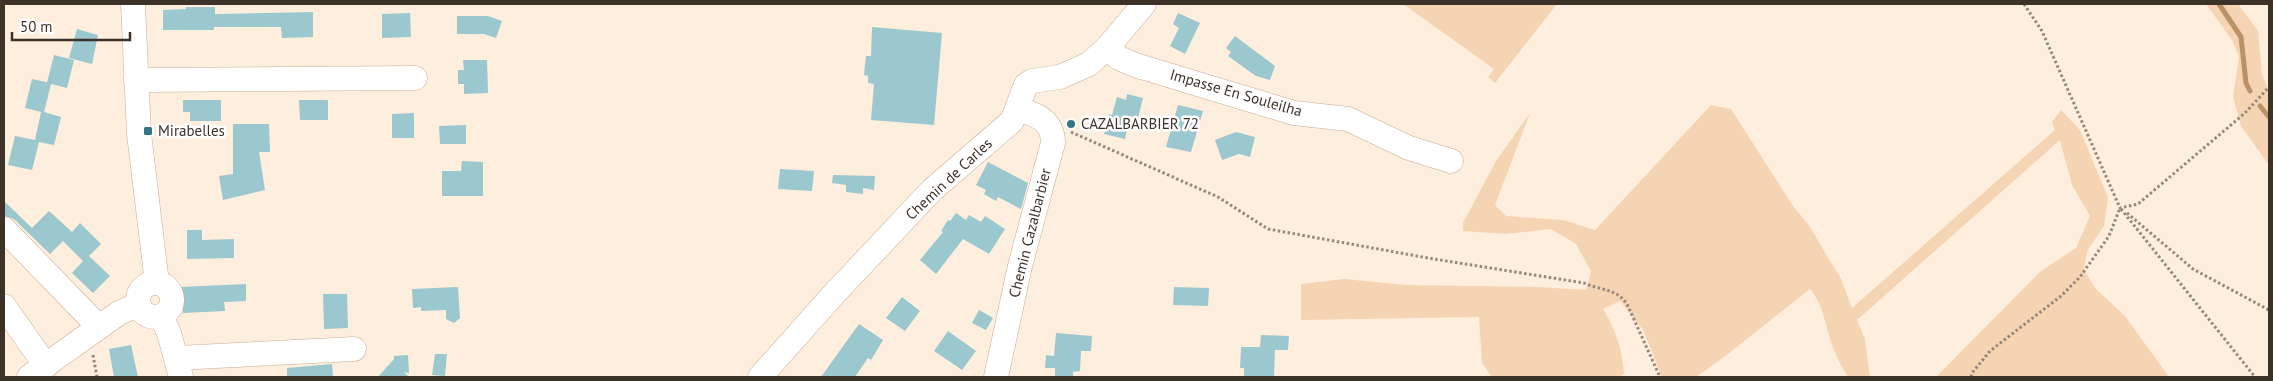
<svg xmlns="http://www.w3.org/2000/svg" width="2273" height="381" font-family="'PT Sans',sans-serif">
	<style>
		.green { fill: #f5d4b3 }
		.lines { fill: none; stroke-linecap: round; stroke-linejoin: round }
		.stream { stroke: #bb9268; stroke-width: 5 }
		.building { fill: #9bc7ce }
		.minor-casing { stroke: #c8ad93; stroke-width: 25 }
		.path { stroke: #95887a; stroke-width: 3; stroke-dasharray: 2.5 2.5; stroke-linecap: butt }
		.minor { stroke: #fff; stroke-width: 24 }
		.poi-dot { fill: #307882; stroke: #fefefe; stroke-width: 2 }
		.labels { text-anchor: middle; stroke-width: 5; stroke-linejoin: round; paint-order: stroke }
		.street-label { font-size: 15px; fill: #3d3228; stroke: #fefefe }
		.poi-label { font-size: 15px; fill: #3d3228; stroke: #fefefe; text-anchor: start }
	</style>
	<rect width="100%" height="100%" fill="#feeedd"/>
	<!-- green -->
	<g class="green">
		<polygon points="1403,4 1557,4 1495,83 1488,77 1494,69"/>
		<polygon points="2206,4 2238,4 2258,31 2262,74 2269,91 2269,165 2241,126 2233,97 2239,57 2232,40"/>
		<path d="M1711,105L1731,109L1793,206L1808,224L1841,279L1852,308L2055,130L2052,122L2061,110L2080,130L2108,197L2104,226L2087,251L2084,270L2096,289L2125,316L2169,377H1936L2041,271L2076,248L2090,216L2072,185L2060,140L1857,320L1865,339L1870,377H1848C1840,364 1833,350 1829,335C1823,316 1823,305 1810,289L1724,357L1696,377H1662L1643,330L1620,301L1603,309C1616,330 1622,349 1624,374L1618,377H1492L1482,363L1479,317L1301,320V284L1344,279L1406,285L1537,287L1586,290L1591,271L1576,244L1551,229L1505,234L1463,231V223L1496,161L1530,113L1495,205L1506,216L1563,220L1595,230Z"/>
	</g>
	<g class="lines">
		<!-- stream -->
		<g class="stream">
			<polyline points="2219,4 2241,37 2246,83 2250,91"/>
			<polyline points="2260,106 2269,117"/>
		</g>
	</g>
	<!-- building -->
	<g class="building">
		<polygon points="186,7 215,7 215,14 313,12 313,37 282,38 281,27 214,27 214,30 163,30 163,10 186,9"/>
		<polygon points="410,13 411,37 382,38 382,14"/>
		<polygon points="1178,13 1200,23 1185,54 1170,46 1179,28 1173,24"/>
		<polygon points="457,16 488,16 502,21 496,38 484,34 457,34"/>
		<polygon points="872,27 942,33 934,125 871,120 874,84 868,83 868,76 864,75 866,56 871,56"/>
		<polygon points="77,29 98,35 92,64 69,58"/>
		<polygon points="1235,36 1275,66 1270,80 1256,76 1228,56 1231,52 1226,48"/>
		<polygon points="54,55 74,60 67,88 51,84 44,112 61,117 54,145 39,142 32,170 8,165 15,136 35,140 41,112 25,108 32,79 50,83 47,83"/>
		<polygon points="463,60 487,60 488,93 464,94 464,84 458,84 458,70 464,70"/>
		<polygon points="1127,94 1143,98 1138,118 1130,116 1125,139 1104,134 1109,114 1112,115 1117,97 1126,100"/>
		<polygon points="183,100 221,100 221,121 190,121 190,112 183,112"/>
		<polygon points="299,100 328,100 328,120 300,120"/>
		<polygon points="1178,105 1203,111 1191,152 1166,147"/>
		<polygon points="414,113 414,138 392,138 392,114"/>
		<polygon points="233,124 269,124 270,152 259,152 265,190 223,200 219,176 233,174"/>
		<polygon points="466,125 466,144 440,144 439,126"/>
		<polygon points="1236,132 1255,137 1250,157 1239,154 1222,160 1215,140"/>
		<polygon points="462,161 483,162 483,196 442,196 442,171 461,171"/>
		<polygon points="988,162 1028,183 1021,209 998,197 996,201 984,194 986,190 976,185"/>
		<polygon points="780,169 814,171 812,191 778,189"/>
		<polygon points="833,175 875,176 874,190 863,188 863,194 846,192 846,185 832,183"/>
		<polygon points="4,201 32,228 49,211 72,232 80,223 101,244 89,256 110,276 93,293 72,273 83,261 63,241 50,254 14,219 4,216"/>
		<polygon points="956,213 966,220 969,215 981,222 985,216 1005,229 989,254 963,239 936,274 920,260 943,232 941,231 948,220 950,221"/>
		<polygon points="187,230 202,230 202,240 234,239 234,258 187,259"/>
		<polygon points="246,284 246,301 224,302 225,311 183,313 181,287"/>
		<polygon points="458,287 460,318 454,323 446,319 446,310 421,311 421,307 413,308 412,289"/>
		<polygon points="1174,287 1209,288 1208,306 1173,305"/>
		<polygon points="323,294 347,294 348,328 324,329"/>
		<polygon points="902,297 920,311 905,331 886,318"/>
		<polygon points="979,310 993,318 986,330 972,323"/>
		<polygon points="859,324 883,340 871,360 868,358 855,377 821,377"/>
		<polygon points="948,331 976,351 962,370 934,351"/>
		<polygon points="1056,333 1092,336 1091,351 1081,351 1080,371 1073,372 1073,377 1055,377 1055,368 1045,368 1046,355 1054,356"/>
		<polygon points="1261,335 1289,336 1288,350 1275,350 1274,377 1244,377 1244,368 1240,368 1241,347 1260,347"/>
		<polygon points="131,345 138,377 114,377 109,349"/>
		<polygon points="435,354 447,354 445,376 432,375"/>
		<polygon points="408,355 409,373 404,372 409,377 378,377 394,359 394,356"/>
		<polygon points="332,364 333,377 287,377 287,368"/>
	</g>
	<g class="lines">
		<defs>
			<g id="minor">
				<polyline points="133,4 139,134 157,283"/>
				<polyline points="1107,48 1119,58 1135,65 1294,113 1348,119 1409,148 1451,161"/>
				<polyline points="136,80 415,78"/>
				<polyline points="4,229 99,327"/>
				<circle cx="155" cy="300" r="17"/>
				<polyline points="4,306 46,366"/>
				<polyline points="161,316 169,333 181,377"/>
				<polyline points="177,358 354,349"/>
				<polyline points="29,377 119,313 139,304"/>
				<polyline points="760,377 834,294 932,190 1012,121 1026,85 1032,81 1060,77 1089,64 1107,48 1144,4"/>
				<path d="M996,377L1020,266L1053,143C1053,120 1037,115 1018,109"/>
			</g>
		</defs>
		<!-- minor casing -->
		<use href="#minor" class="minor-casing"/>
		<!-- path -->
		<g class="path">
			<polyline points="2024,4 2042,31 2120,208 2138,204 2245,113 2269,87"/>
			<path d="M1071,132L1218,197L1268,229L1428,258L1584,283C1602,291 1616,288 1627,304L1660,377"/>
			<polyline points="2121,209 2255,377"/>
			<polyline points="2127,213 2193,269 2269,310"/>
			<polyline points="93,355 97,377"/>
			<polyline points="1971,377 1972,373 1990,351 2061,296 2080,277 2109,236 2120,208"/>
		</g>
		<!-- minor -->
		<use href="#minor" class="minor"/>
	</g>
	<!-- markers -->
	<g class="poi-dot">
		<circle cx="1071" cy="124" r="5"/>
		<rect x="143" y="126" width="10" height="10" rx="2.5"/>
	</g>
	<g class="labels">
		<!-- street labels -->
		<g class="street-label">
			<text transform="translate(1236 93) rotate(16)" y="5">Impasse En Souleilha</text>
			<text transform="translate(949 179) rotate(-43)" y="5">Chemin de Carles</text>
			<text transform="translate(1030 233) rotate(-76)" y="5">Chemin Cazalbarbier</text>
		</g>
		<!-- poi labels -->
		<g class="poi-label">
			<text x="1081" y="129">CAZALBARBIER 72</text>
			<text x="158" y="136">Mirabelles</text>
		</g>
	</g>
	<!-- border -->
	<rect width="2273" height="381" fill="none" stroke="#3d3228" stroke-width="10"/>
	<!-- scale -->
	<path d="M12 32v8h118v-8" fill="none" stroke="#3d3228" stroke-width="2.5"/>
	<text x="20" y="32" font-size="15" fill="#3d3228" stroke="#fefefe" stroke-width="4" paint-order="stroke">50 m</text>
</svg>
